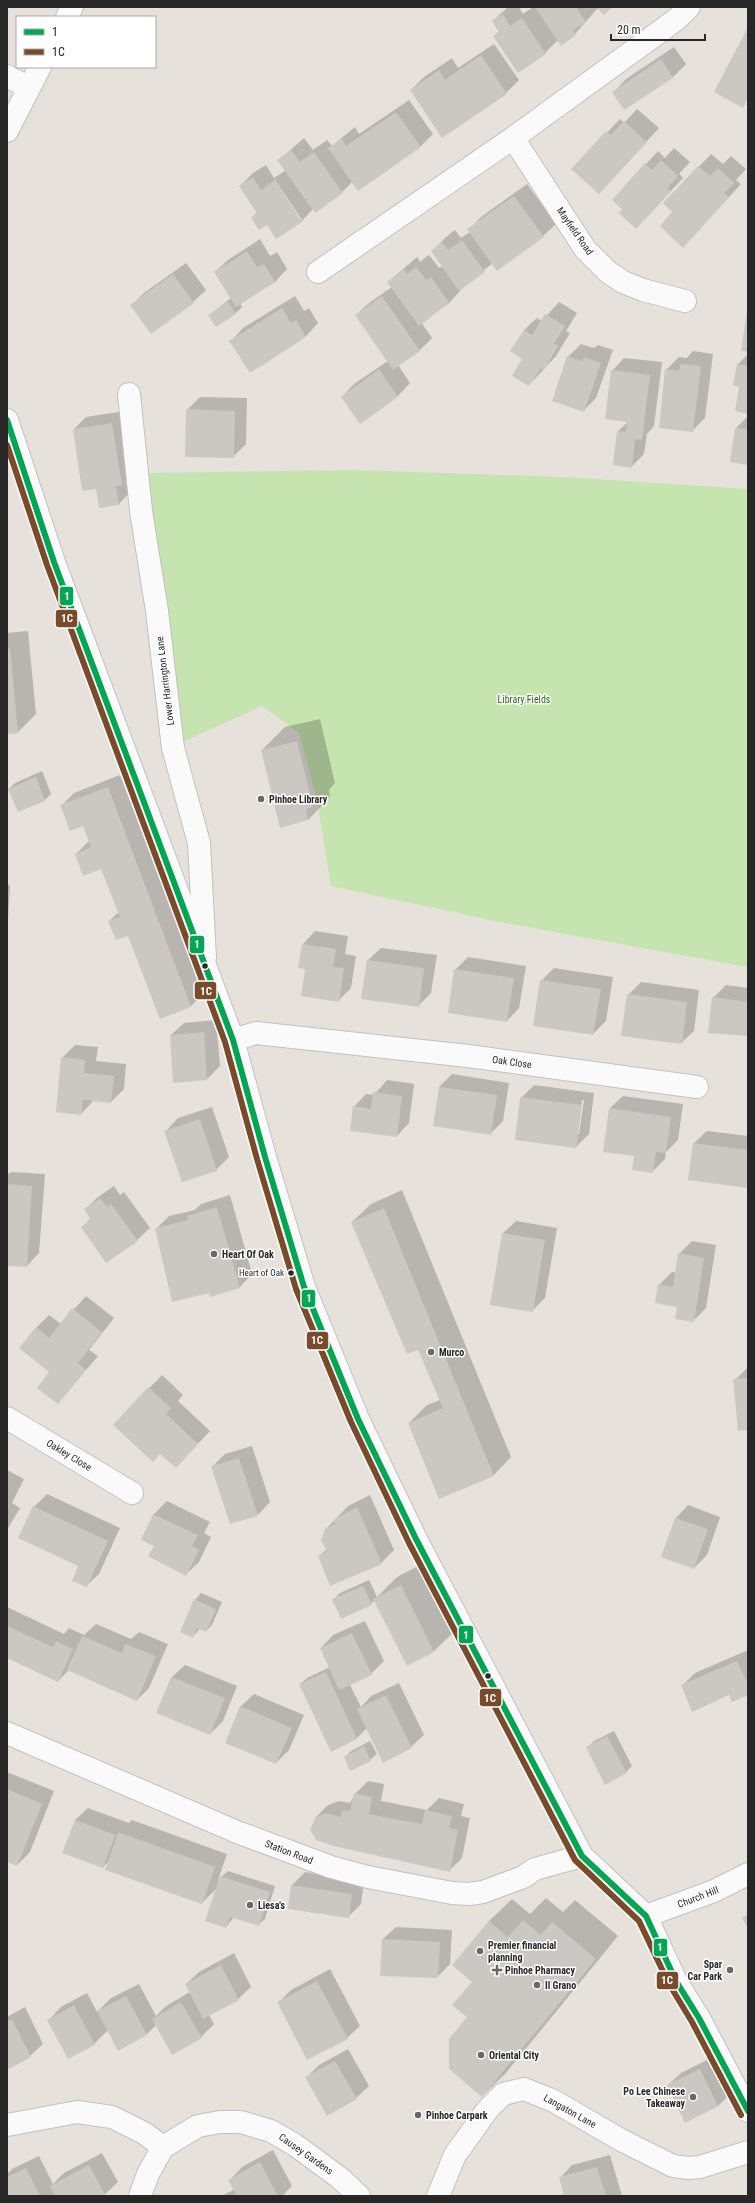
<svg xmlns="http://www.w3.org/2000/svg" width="755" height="2203" font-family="'Roboto Condensed',sans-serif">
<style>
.green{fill:#c6e4b0}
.shadow{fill:#0003;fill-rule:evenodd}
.building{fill:#cbc7c3}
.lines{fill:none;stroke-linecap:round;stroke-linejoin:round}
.minor-casing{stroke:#c2c1c2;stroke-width:24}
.tertiary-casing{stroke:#c2c1c2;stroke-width:24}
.secondary-casing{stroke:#c2c1c2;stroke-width:24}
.minor{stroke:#fbfafa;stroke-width:22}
.tertiary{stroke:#fbfafa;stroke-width:22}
.secondary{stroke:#fbfafa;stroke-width:22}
.bus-1-casing{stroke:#fff;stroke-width:9}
.bus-2-casing{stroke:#fff;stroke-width:9}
.bus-1{stroke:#00a651;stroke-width:6}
.bus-2{stroke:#7a4b2a;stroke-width:6}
.poi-dot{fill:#6a6866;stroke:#fff;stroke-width:1.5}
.bus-dot{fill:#272727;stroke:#fff;stroke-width:1.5}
.labels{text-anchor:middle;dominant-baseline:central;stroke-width:3;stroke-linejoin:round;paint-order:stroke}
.bus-label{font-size:9px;fill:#272727;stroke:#fff;text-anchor:end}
.street-label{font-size:10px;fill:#272727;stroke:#fff}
.park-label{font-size:10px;fill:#256713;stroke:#fff}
.poi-label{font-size:10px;font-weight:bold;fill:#272727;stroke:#fff;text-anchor:start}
.line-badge{stroke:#fff;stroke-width:1.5}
.badge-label{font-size:11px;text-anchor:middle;font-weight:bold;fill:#fff}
</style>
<rect width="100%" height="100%" fill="#e6e1db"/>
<!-- green -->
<path class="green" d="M355,470L564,477L748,489L747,967L500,922L331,886L317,800L299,733L262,706L178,744L142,473Z"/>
<!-- shadow -->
<path class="shadow" d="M508,7H519L523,14L533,7H611L598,8L575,34L558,40L545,53L494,36L500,30L493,21Z
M494,44L519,80L506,93L411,90L424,77L452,58L458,68Z
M674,47L686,64L673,77L625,109L614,92L626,79Z
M409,100L433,134L420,147L352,182L342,192L313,209L301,222L267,224L252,218L257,212L240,186L253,173L266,165L299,220H302L274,178L286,170L279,160L304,138L313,150L327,140L332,146L355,127L359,134Z
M637,109L659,128L611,180L572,169L620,119L624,123Z
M674,148L690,162L679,174L683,178L649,215L646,164L658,151L665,158Z
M711,154L723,164L731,156L746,169L736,180L741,184L695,234L665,203Z
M527,184L556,224L543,236L493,263L460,288L461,290L449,303L421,322L432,338L420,350L398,365L410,383L398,396L360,422L342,397L354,384L388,361L356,315L369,303L392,287L388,282L417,257L420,262L429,255L439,268L443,266L432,251L445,238L455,230L461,238L470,232L469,230L481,217Z
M260,239L270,256L277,252L287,269L275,282L240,303L242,307L236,313L217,325L210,315L231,298L215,272L228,260Z
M186,263L206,290L193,302L131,306L144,293Z
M295,296L304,311L309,308L318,323L306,336L250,372L231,341L243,328Z
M559,302L577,313L566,331L570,333L556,356L529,385L524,358V330L537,318L542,321Z
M581,344L594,348L598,345L613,350L596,398L583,411L568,357Z
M693,351L713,354L705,418L693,430L666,370L679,357L687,358Z
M748,354V412L741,386L738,364Z
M624,358L662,362L654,426L647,434L644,454L632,466L618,431L629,421L612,371Z
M200,397L247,398L246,444L233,457L187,410Z
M125,411L131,491L119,504L97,488L74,429L86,417Z
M748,416V464L736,428Z
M28,631L36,714L18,732L7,733V633Z
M320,719L335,783L329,790L330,797L308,820L262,750L285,727Z
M42,771L51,794L45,800L19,811L9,789L15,783Z
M120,775L204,993L191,1006L160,1018L128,934L109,921L119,912L102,868L76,854L89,841L84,825L61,806L74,793Z
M7,885H10L7,939Z
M315,931L348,936L345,954L356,956L351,988L338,1001L307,968L299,967L303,944Z
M381,948L437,955L431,993L418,1006L368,960Z
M468,957L526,966L519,1008L507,1021L455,970Z
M554,968L613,977L606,1021L593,1034L541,981Z
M641,982L699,990L694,1031L681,1043L628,995Z
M726,985L748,988V1035L713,998Z
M216,1020L220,1066L207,1079L171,1035L184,1023Z
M75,1045L98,1047L96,1061L126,1064L124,1089L111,1102L94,1100L81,1114L62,1058Z
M452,1074L509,1083L503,1121L490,1134L439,1087Z
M387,1080L414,1084L409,1123L397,1136L354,1107L366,1094L374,1095Z
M534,1085L594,1093L589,1134L576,1147L521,1098ZM582,1100H584L579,1134H577Z
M623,1096L683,1104L678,1140L666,1152L665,1159L652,1172L635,1155L610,1108Z
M212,1107L229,1157L216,1170L166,1131L178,1118Z
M707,1131L748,1136V1187L694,1143Z
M11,1172L45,1174L39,1253L27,1266L7,1265V1175Z
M114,1186L120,1195L124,1192L150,1228L137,1240L83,1227L91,1218L85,1209L98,1197Z
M402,1190L511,1457L493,1476L409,1423L427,1405L440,1400L419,1348L352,1222L371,1204Z
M230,1195L252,1274L240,1287L210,1292L156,1229L169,1216L195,1210L201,1204Z
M516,1221L557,1228L545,1298L532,1311L503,1233Z
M692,1241L716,1245L706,1308L693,1321L659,1285L672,1272L676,1273L679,1254Z
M86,1296L114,1318L89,1350L98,1356L58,1403L36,1328L49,1315L61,1324Z
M748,1367V1429L735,1380Z
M162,1375L183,1395L178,1401L210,1431L176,1467L160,1453L114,1425Z
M252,1446L270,1502L258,1515L212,1467L225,1454Z
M7,1470L24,1479L12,1503L20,1508L7,1530Z
M47,1494L120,1528L99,1574L86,1586L80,1566L34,1507Z
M370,1495L394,1550L381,1563L319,1556L327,1549L326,1529L348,1506Z
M167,1501L210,1522L204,1533L211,1537L199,1562L186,1574L155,1545L142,1540L154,1514Z
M688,1505L720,1517L707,1555L694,1568L662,1556L676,1518Z
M424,1563L457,1629L434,1651L407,1665L375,1600L371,1604L334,1599L340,1593L369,1580L377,1597L397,1577Z
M201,1593L222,1602L212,1625L206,1631L200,1628L193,1637L195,1600Z
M7,1607L64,1634L69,1628L84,1635L96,1624L131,1639L139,1632L168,1644L149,1688L137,1700L69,1670L58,1681L7,1657Z
M365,1621L384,1661L371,1674L350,1685L361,1707L371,1696L399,1683L424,1735L411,1747L367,1728L357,1738L331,1750L300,1684L307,1678L330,1667L321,1648L333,1635Z
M748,1650V1694H729L682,1686L695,1673Z
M185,1665L237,1686L223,1721L210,1734L158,1712L172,1677Z
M254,1694L304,1715L289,1750L276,1763L226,1742L241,1706Z
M614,1731L632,1766L626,1772L587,1748L594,1741Z
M370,1741L377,1754L370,1760L345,1757L351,1751Z
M7,1772L54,1791L30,1852L17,1865L7,1861Z
M368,1781L384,1784L381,1801L427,1810L439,1798L464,1804L461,1816L470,1818L462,1858L450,1870L315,1818L328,1805L339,1801L350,1803L355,1794Z
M88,1808L129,1823L132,1820L227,1854L218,1880L228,1871L275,1886L265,1919L258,1925L234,1917L226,1927L218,1887L202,1903L110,1860L103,1867L75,1820Z
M305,1872L364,1881L361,1904L348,1917L289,1908L292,1885Z
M546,1898L563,1912L575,1900L618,1936L505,2074L482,2096L468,2017L473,1981L453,1965L489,1921L512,1899L530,1914Z
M396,1927L452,1930L450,1964L437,1977L383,1939Z
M234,1953L251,1987L238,1999L209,2015L214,2024L201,2037L156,2025L147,2034L108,2030L94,2044L49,2020L61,2007L87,1993L97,2012L111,1998L139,1984L156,2016L166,2006L190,1992L186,1984L199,1972Z
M330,1969L360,2026L347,2038L278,2003L291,1990Z
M25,2007L43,2044L30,2056L7,2069V2017Z
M348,2049L369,2086L356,2098L306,2078L319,2065Z
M713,2057L731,2093L718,2106L685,2122L668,2085L681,2073Z
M273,2150L292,2186L282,2196H222L235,2189L230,2180L242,2167Z
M102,2153L118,2182L103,2196H7V2174L12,2169L39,2156L53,2184L64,2173Z
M610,2155L622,2196H565L560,2178L572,2165Z"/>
<!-- building -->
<path class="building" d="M535,7H576L586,22L573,30L576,35L561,46Z
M596,7H612L604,15Z
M503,14L510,26L522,18L546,54L518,73L493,36L499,32L492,21Z
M748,27V98L743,108L714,92Z
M481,55L507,94L442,138L410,90L439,70L445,80Z
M661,59L673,78L624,110L612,92Z
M396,112L421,147L358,191L328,148L342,139L346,146Z
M624,121L647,142L599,194L571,169L606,131L611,135Z
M291,150L300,162L314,152L343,193L315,213L277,160Z
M661,160L678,176L667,188L671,191L636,229L619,213L622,209L612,200L645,163L652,170Z
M698,166L710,176L718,168L734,183L724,193L729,197L683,248L660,226L672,212L663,203Z
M253,177L261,190L275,180L302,222L276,239L267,225L259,230L251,218L257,213L239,186Z
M514,196L544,237L497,271L467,229Z
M462,240L485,272L459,291L431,251L442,242L448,250Z
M247,251L257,267L264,264L275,282L236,307L214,272Z
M416,267L426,280L431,277L449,303L419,326L387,282L404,269L407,274Z
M173,274L194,303L151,334L130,305Z
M382,296L420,351L393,370L355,315Z
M228,302L236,314L216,327L208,315Z
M282,308L291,323L296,320L306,337L250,373L229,341Z
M747,311H748V352L741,351Z
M545,314L565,326L554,344L558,346L544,370L541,368L529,386L512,376L522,359L510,351L524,330L532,335Z
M567,356L582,361L584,357L601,363L584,412L552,401Z
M680,364L701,366L693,432L659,428L665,369L679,371Z
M737,364L748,366V414L735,411L739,387L733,385Z
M379,369L398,397L360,424L341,397Z
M611,370L650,375L642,440L635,439L632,468L613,465L617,431L626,432L627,422L605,419Z
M186,409L235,411L234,458L185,457Z
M112,423L122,485L116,486L119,505L99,508L96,489L82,491L73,429Z
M735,428L748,429V465L730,462Z
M10,648L18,733L7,734V649Z
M297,741L313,807L306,809L308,820L280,828L261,750Z
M36,777L45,801L18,812L8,789Z
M108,787L191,1007L160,1019L128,936L116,940L108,921L120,917L101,869L83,876L75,854L91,847L83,826L70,831L60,805Z
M302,944L336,949L333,967L344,968L339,1002L301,996L305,969L298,968Z
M367,960L424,968L419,1007L361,999Z
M454,969L514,978L507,1022L448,1013Z
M540,980L601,989L593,1035L533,1026Z
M627,994L687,1002L682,1044L621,1036Z
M712,997L748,1002V1036L708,1033Z
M204,1032L207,1080L173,1083L170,1035Z
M61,1057L85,1060L84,1073L114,1076L111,1103L83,1100L81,1115L56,1112Z
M439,1087L497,1095L491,1135L433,1126Z
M373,1092L402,1096L397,1137L350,1131L353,1106L371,1109Z
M520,1097L582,1105L576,1148L515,1140Z
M609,1108L671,1117L666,1153L656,1152L653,1173L632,1170L634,1156L603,1152Z
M200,1119L217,1171L182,1182L164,1131Z
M693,1143L748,1150V1188L688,1180Z
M7,1184L32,1186L27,1267L7,1266Z
M100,1198L107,1207L111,1204L138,1241L106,1263L81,1227L91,1220L84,1209Z
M217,1207L240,1288L210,1297L209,1293L172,1302L155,1228L188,1220L187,1216Z
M384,1208L494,1476L439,1499L408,1423L443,1408L418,1350L407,1354L351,1222Z
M502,1233L545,1240L533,1312L490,1305Z
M678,1253L704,1258L694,1322L675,1319L677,1307L655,1303L658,1284L673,1287Z
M72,1308L102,1332L78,1363L86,1370L58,1404L37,1388L49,1372L19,1348L36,1327L49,1338Z
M748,1378V1430L738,1431L733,1379Z
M148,1387L171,1408L166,1414L198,1444L176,1468L160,1454L153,1462L113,1425Z
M239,1458L258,1516L230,1524L211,1466Z
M33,1506L108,1541L87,1587L72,1581L78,1566L18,1538Z
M357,1507L382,1564L330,1586L318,1556L327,1551L321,1540L325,1529L335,1524L334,1519Z
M153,1514L198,1535L192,1546L199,1550L186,1576L148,1556L154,1546L141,1540Z
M675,1518L708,1529L694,1569L661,1557Z
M401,1585L434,1652L407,1666L373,1599Z
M363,1586L372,1605L341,1619L332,1599Z
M194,1599L216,1609L206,1632L197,1628L193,1638L180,1632Z
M7,1626L53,1647L56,1641L73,1649L58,1682L7,1658Z
M352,1633L372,1675L339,1690L320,1648Z
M82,1636L122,1653L125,1644L156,1656L137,1701L67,1670Z
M737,1661L748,1684V1695L732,1702L729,1695L692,1712L681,1685Z
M326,1672L357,1739L331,1752L299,1684Z
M171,1677L225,1698L210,1735L156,1713Z
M386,1695L412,1748L383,1763L357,1709Z
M240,1706L292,1728L276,1764L225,1743Z
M607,1736L627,1773L605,1785L586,1747Z
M364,1746L371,1761L350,1771L344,1757Z
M7,1789L42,1804L17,1866L7,1862Z
M354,1793L372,1797L369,1814L422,1824L425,1810L452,1816L449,1828L458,1830L450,1872L334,1846L316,1840L310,1830L315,1818L325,1813L340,1817L343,1810L350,1811Z
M75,1820L115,1835L103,1868L62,1853Z
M118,1832L215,1867L202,1904L105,1870Z
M220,1876L270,1892L259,1926L230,1917L226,1928L205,1921Z
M291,1885L352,1894L349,1918L288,1909Z
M748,1914V1928L742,1918Z
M523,1920L541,1935L552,1922L596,1959L482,2097L449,2069V2039L467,2017L452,2005L472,1982L452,1965L489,1921L508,1937Z
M382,1939L440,1942L438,1978L380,1976Z
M221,1965L239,2000L203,2019L185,1984Z
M317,1981L348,2039L307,2060L277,2002Z
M126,1996L147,2035L118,2051L97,2011Z
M181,2002L202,2038L172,2055L152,2019Z
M74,2005L95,2045L68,2059L47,2020Z
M12,2019L31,2057L7,2070V2022Z
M335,2061L357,2099L327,2116L305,2077Z
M700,2069L718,2106L685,2123L667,2085Z
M260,2162L278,2196H237L228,2180Z
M89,2165L106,2196H55L50,2186Z
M597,2167L606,2196H564L559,2177Z
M26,2168L40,2196H7V2177Z"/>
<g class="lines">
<!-- minor casing -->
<g class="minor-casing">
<path id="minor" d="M67,17L72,7
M7,76L29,88
M7,131L40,67
M513,138L585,249L608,272L623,282L643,290L685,301
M318,272L513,138L677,19L689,7
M129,394L141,511L157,611L173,748L199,843L205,958
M233,1040L256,1033L468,1056L697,1087
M7,1418L132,1493
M7,2125L77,2112L112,2117L144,2133L163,2147
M140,2196L148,2174L163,2147L198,2126L220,2122H241L271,2131L295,2145L340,2178L359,2196
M438,2196L455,2155L488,2109L503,2094L524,2089L554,2101L621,2140L673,2166L689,2168L700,2167L748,2152"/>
</g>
<!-- tertiary casing -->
<g class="tertiary-casing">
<path id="tertiary" d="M7,1733L237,1832L331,1867L368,1877L452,1893L469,1894L483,1892L523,1877L535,1869L582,1856
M646,1916L714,1891L748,1874"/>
</g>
<!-- secondary casing -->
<g class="secondary-casing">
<path id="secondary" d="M7,420L54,562L233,1040L265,1157L304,1287L358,1419L416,1539L582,1856L646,1916L676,1981L699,2018L748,2111"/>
</g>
<!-- minor -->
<use href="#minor" class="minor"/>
<!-- tertiary -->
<use href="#tertiary" class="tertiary"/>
<!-- secondary -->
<use href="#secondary" class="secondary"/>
<!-- bus-1 casing -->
<g class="bus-1-casing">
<path id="bus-1" d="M7,420L54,562L233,1040L265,1157L304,1287L358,1419L416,1539L582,1856L646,1916L676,1981L699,2018L748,2111"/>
</g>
<!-- bus-2 casing -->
<g class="bus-2-casing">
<path id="bus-2" d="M7,445L47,565L225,1042L257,1159L296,1289L351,1422L409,1543L575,1860L639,1921L669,1984L692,2022L741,2115"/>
</g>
<!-- bus-1 -->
<use href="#bus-1" class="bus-1"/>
<!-- bus-2 -->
<use href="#bus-2" class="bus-2"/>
</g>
<!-- markers -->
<g class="poi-dot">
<circle cx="261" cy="799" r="4"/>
<circle cx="214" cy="1254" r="4"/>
<circle cx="431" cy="1352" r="4"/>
<circle cx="250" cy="1905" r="4"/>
<circle cx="480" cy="1951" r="4"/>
<path d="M495 1964h4v4h4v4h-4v4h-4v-4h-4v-4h4z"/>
<circle cx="730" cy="1970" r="4"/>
<circle cx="537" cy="1985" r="4"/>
<circle cx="481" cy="2055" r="4"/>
<circle cx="693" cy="2097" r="4"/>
<circle cx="418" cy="2115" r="4"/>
</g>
<g class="bus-dot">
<circle cx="205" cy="966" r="3.5"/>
<circle cx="291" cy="1273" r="3.5"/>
<circle cx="488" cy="1676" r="3.5"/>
</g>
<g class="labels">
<!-- bus labels -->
<g class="bus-label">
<text x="284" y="1273">Heart of Oak</text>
</g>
<!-- street labels -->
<g class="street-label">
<text transform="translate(575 231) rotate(55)">Mayfield Road</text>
<text transform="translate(165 681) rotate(-97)">Lower Harrington Lane</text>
<text transform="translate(512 1062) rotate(8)">Oak Close</text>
<text transform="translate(69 1455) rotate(31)">Oakley Close</text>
<text transform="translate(289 1852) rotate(21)">Station Road</text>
<text transform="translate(698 1897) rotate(-21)">Church Hill</text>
<text transform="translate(570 2111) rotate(29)">Langaton Lane</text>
<text transform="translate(306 2154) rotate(35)">Causey Gardens</text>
</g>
<!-- park labels -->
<g class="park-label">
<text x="524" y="699">Library Fields</text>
</g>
<!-- poi labels -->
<g class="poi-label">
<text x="269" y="799">Pinhoe Library</text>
<text x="222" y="1254">Heart Of Oak</text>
<text x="439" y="1352">Murco</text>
<text x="258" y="1905">Liesa's</text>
<text x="488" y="1945">Premier financial<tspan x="488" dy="12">planning</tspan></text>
<text x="722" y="1964" text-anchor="end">Spar<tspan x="722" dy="12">Car Park</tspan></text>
<text x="505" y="1970">Pinhoe Pharmacy</text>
<text x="545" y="1985">Il Grano</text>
<text x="489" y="2055">Oriental City</text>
<text x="685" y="2091" text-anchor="end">Po Lee Chinese<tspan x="685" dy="12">Takeaway</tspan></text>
<text x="426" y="2115">Pinhoe Carpark</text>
</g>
</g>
<g class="line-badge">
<rect x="59" y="586" width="15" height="20" rx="4" fill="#00a651"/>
<rect x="55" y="609" width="23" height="19" rx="4" fill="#7a4b2a"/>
<rect x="189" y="935" width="16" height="19" rx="4" fill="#00a651"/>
<rect x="194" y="981" width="23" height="19" rx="4" fill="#7a4b2a"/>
<rect x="301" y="1289" width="15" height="19" rx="4" fill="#00a651"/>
<rect x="306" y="1331" width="23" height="19" rx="4" fill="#7a4b2a"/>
<rect x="458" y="1625" width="16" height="19" rx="4" fill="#00a651"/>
<rect x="479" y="1688" width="23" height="19" rx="4" fill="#7a4b2a"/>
<rect x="653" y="1938" width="15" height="19" rx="4" fill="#00a651"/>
<rect x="656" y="1971" width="23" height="19" rx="4" fill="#7a4b2a"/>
</g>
<g class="badge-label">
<text x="67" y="600">1</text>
<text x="67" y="622">1C</text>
<text x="197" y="948">1</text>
<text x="206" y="995">1C</text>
<text x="309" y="1302">1</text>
<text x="317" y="1344">1C</text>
<text x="466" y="1639">1</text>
<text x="490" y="1702">1C</text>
<text x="660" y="1951">1</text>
<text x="667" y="1984">1C</text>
</g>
<!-- border -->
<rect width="755" height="2203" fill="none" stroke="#272727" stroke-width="16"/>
<!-- legend -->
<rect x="16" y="16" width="140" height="52" fill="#ffffff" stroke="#a9a9a9"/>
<rect x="24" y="29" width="20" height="6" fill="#00a651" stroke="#a9a9a9"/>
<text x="52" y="36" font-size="12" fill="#272727">1</text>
<rect x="24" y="49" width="20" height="6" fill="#7a4b2a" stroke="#a9a9a9"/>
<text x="52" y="56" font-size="12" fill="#272727">1C</text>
<!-- scale -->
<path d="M611 34v6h94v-6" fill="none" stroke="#272727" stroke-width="2"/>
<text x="617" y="34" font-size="12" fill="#272727" stroke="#ffffff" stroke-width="3" paint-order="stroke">20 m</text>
</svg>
